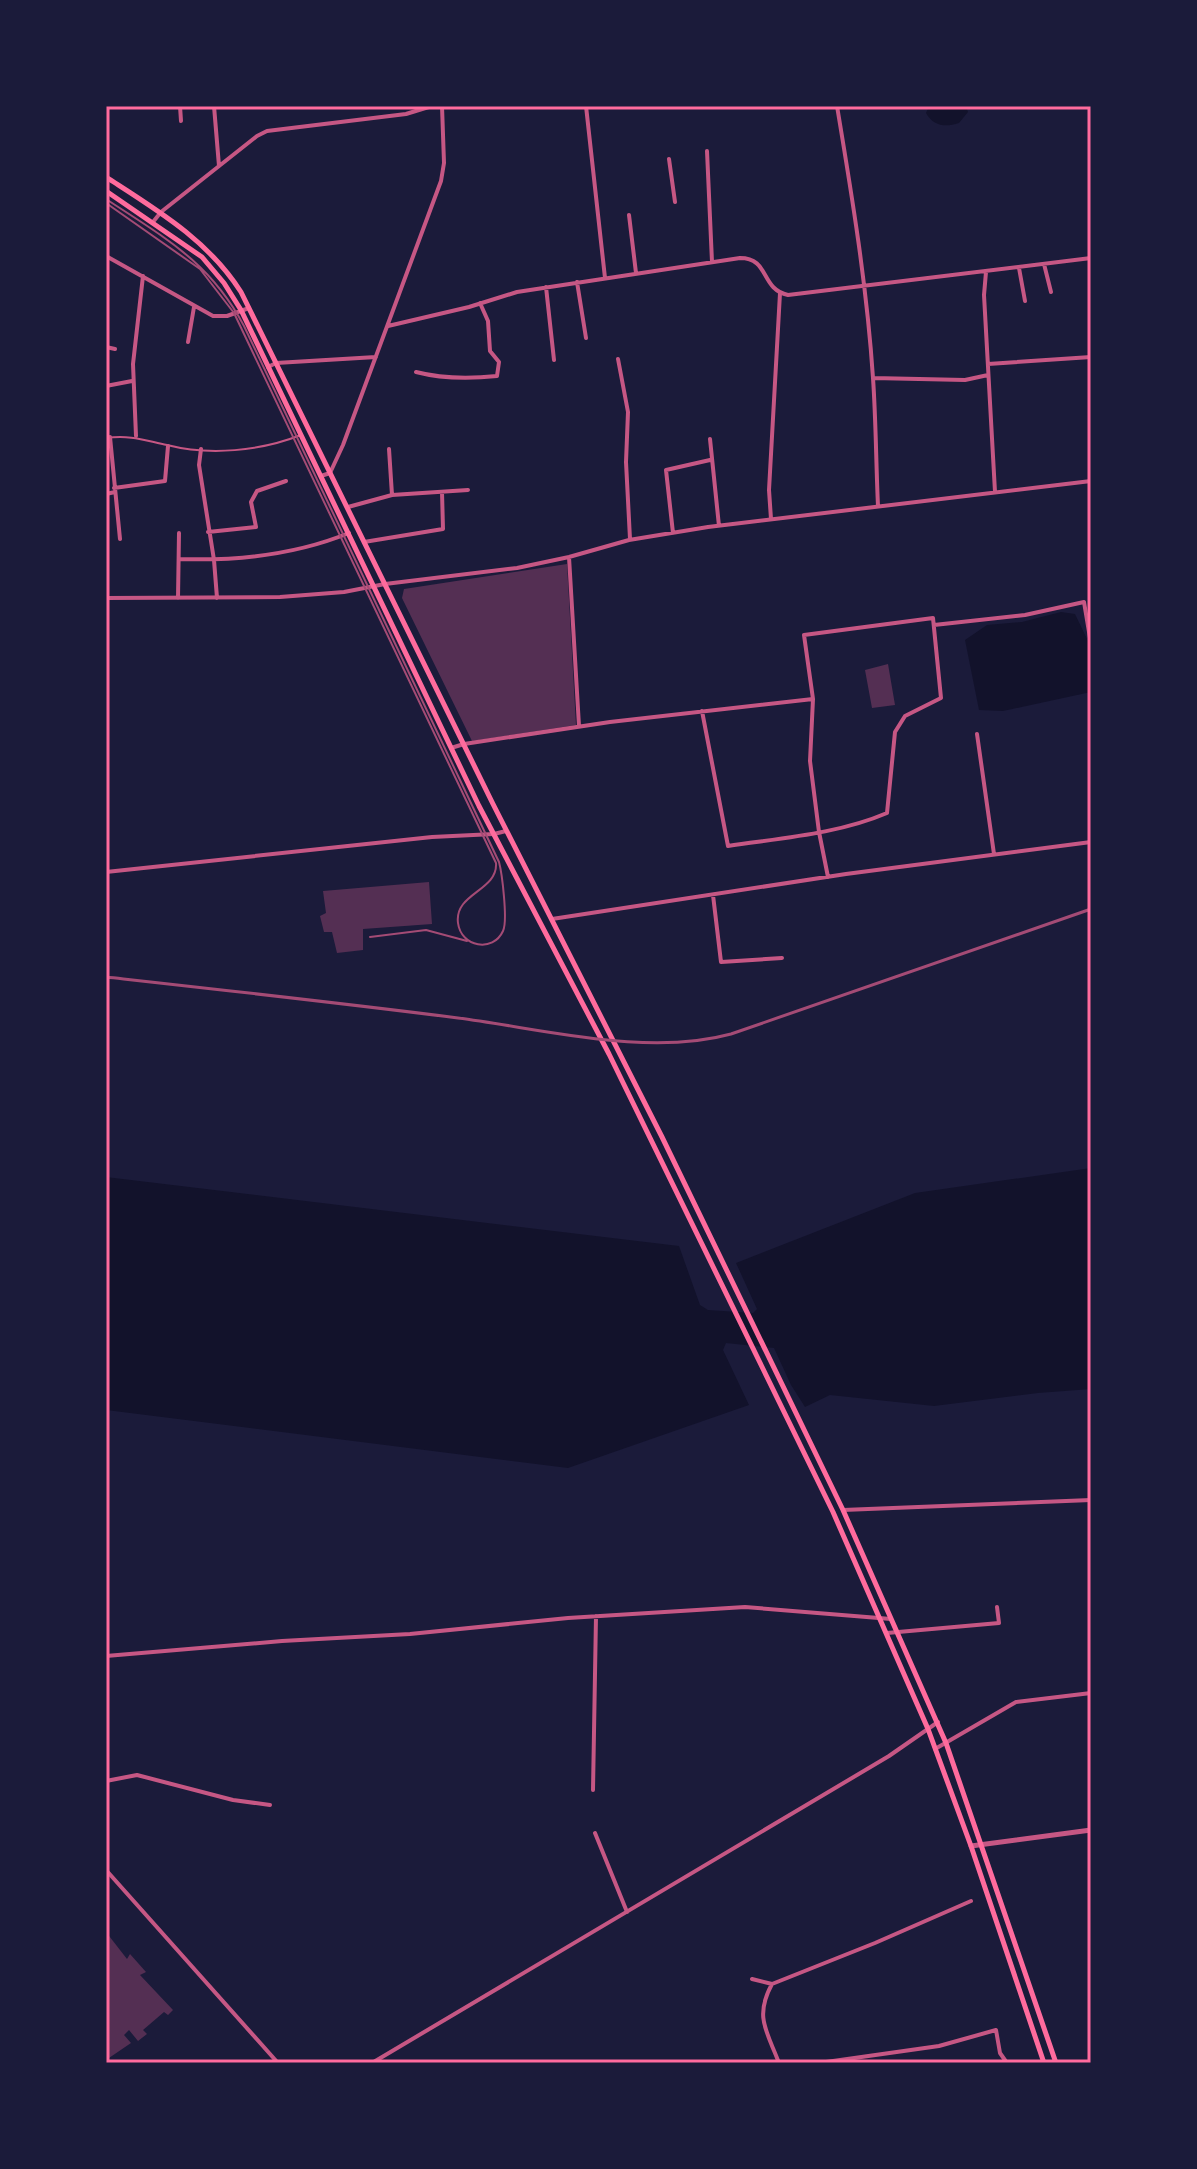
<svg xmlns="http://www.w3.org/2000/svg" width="1197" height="2169" font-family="Literata,serif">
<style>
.water{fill:#12122b}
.building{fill:#542f53}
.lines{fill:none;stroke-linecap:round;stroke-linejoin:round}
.service{stroke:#c65784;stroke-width:2}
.minor{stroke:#c65784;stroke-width:4}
.tertiary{stroke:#c65784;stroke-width:5}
.secondary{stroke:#ff6b9d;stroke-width:5}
.tram{stroke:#a44b75;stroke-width:2}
.rail{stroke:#a44b75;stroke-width:3}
.neatline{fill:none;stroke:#ff6b9d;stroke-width:3}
</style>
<rect width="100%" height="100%" fill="#1b1b3a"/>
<!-- water -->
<path class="water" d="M929,106H966L968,112L959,123C946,127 934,127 926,113Z
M1061,612L1075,614L1088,641L1091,692L1003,711L979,710L965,640L987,625L1022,622Z
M1091,1168V1389L1038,1393L934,1406L830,1395L805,1407L791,1385L774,1348L726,1343L723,1350L749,1405L568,1468L106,1410V1177L679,1246L700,1305L708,1310L753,1313L757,1309L736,1263L915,1193Z"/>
<!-- building -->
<path class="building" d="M567,564L576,725L472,741L402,598L404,589Z
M888,664L895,705L872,708L865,670Z
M429,882L432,924L363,929V950L337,953L332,932H324L320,916L326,913L323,891Z
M106,1932L127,1959L130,1954L146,1972L140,1975L173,2010L168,2015L164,2012L143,2030L147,2034L138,2041L129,2030L124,2035L131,2043L106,2060Z"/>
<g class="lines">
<!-- service -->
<path class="service" d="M106,438C131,435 143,440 167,445C210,456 260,451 301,435"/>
<!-- minor -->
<path class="minor" d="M180,106L181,121
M214,106L219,166
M586,106L605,278
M837,106C852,196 867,287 873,378C876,421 876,464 878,506
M707,151L712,262
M669,159L675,202
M629,215L636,273
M153,222L161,212L257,136L267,131L406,114L432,106
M106,256L213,316H227L249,308
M1044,264L1051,292
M1019,268L1025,301
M986,272L984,295L995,492
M577,282L586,338
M546,287L554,360
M388,326L469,307L517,292L740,258C770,258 760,289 788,295L1091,258
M188,342L194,307
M106,347L115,349
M618,359L628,412L626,462L630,539
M988,364L1091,357
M268,367L276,363L376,357
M416,372C443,379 469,379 497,376L499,362L490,351L488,321L480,303
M873,378L965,380L988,375
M106,386L132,381
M136,436L133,364L143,276
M110,437L120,539
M710,439L719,526
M201,449L199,465L214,560L217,598
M389,449L392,495
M321,476L330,473L343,445L441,181L444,163L442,106
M114,488L165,481L168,446
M106,494L115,492
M348,507L392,495L468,490
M771,519L769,490L780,293
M208,532L256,527L251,502L257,491L286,481
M673,533L666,470L710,460
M364,542L443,529L442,492
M569,557L579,726
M179,559C236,561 295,555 349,533
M106,598L280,597L344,592L385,584L517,568L569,557L629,540L708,527L1091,481
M178,598L179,533
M934,625L1025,615L1084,602L1091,644
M702,711L728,846C781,838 838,834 887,813L895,732L905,716L941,698L933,618L804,635L813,699L810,761L819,832L828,877
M977,734L994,854
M451,748L464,744L610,722L813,699
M106,872L432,837L494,834L506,831
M713,895L721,962L782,958
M552,919L846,874L1091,842
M843,1510L1091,1500
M887,1633L999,1623L997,1607
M106,1656L282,1641L410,1634L568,1618L745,1607L891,1619
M935,1749L1016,1702L1091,1693
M106,1781L137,1775L233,1800L270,1805
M593,1790L596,1616
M595,1833L627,1912
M106,1870L278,2063
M752,1979L772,1984L875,1943L971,1901
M772,1984C754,2017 767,2031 779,2063
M372,2063L889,1756L938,1722
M819,2063L939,2046L996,2030L1000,2053L1007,2063"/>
<!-- tertiary -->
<path class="tertiary" d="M971,1846L1091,1830"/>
<!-- secondary -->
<path class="secondary" d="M106,177C157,210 208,240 241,292L493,804L662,1137L843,1510L946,1743L1056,2063
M106,191L202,257L224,283L241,310L479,806L609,1054L833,1512L928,1729L971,1846L1044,2063"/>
<!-- tram -->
<path class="tram" d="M106,199C165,238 210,262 244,326L499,862C502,873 508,921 503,931C493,953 461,947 458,923C454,893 498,891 496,863L234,313L200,269L106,203
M370,937L426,930L467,941"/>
<!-- rail -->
<path class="rail" d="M106,977C223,990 341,1003 458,1018C544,1029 647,1057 731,1034L1091,909"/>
</g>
<!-- border -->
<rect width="1197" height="2169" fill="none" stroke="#1b1b3a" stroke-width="216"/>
<rect x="108" y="108" width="981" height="1953" class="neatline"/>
</svg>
